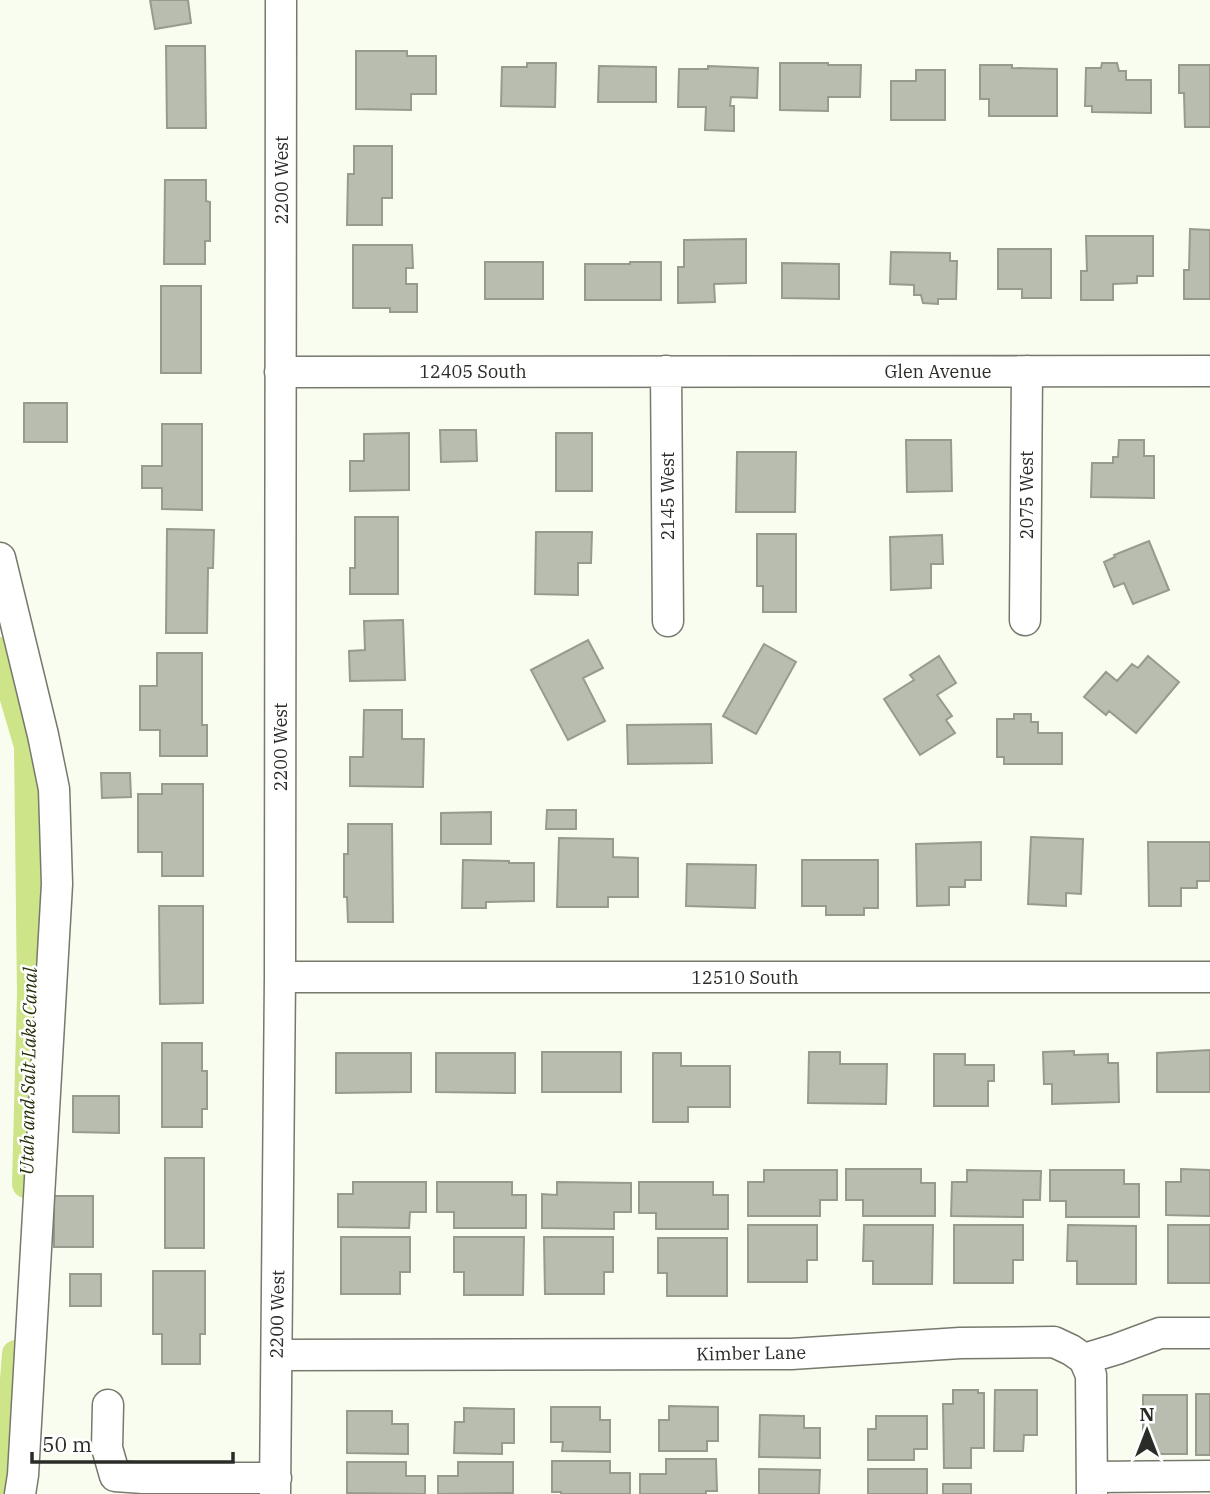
<svg xmlns="http://www.w3.org/2000/svg" width="1210" height="1494" font-family="'IBM Plex Serif',serif">
<style>
.lines{fill:none;stroke-linecap:round;stroke-linejoin:round}
.canal{stroke:#cee489;stroke-width:28}
.building{fill:#b9bdb0;stroke:#979a8e;stroke-width:2}
.minor-casing{stroke:#76796d;stroke-width:33}
.minor{stroke:#fff;stroke-width:30}
.labels{text-anchor:middle;dominant-baseline:central;stroke-width:5;stroke-linejoin:round;paint-order:stroke}
.street-label{font-size:18px;fill:#2a2c27;stroke:#fff}
.water-label{font-size:19px;font-style:italic;fill:#262e07;stroke:#fff}
</style>
<rect width="100%" height="100%" fill="#f9fdef"/>
<g class="lines">
<!-- canal -->
<path class="canal" d="M0,651L28,746L31,994L26,1184
M5,1494L16,1354"/>
</g>
<!-- building -->
<path class="building" d="M150,0H188L191,23L155,29Z
M166,46H205L206,128H167Z
M356,51H407V56H436V94H411V110L356,109Z
M527,63H556L555,107L501,106L502,67H527Z
M780,63H828V65H861L860,97H828V111L780,110Z
M1102,63H1117L1119,71H1126V80H1151V113L1092,112V106H1085L1086,68H1101Z
M980,65H1012V68L1057,69V116H989V99H980Z
M1179,65H1210V127H1185L1184,93H1179Z
M599,66L656,67V102H598Z
M708,66L758,68L757,98L731,97L730,106H734V131L705,130L706,107H678L679,69H708Z
M916,70H945V120H891V81H916Z
M354,146H392V198H382V225H347L348,174H354Z
M165,180H206V201L210,202V241H205V264H164Z
M1190,229L1210,230V299H1184V270H1189Z
M1086,236H1153V276H1137V283L1113,284V300H1081V271H1087Z
M746,239V283L714,284L715,302L678,303V267H684V240Z
M353,245H412L413,268H406V284H417V312H390V308H353Z
M998,249H1051V298H1022V289H998Z
M891,252L950,253V261H957L956,299H938V304L923,303L921,295H914V285L890,284Z
M485,262H543V299H485Z
M630,262H661V300H585V264H630Z
M782,263L839,264V299L782,298Z
M161,286H201V373H161Z
M24,403H67V442H24Z
M162,424H202V510L162,509V488H142V466H162Z
M440,430H476L477,461L441,462Z
M409,433V490L350,491V461H364V434Z
M556,433H592V491H556Z
M906,440H951L952,491L907,492Z
M1119,440H1144V456H1154V498L1091,497L1092,463H1113V457H1118Z
M737,452H796L795,512H736Z
M355,517H398V594H350V568H355Z
M167,529L214,530L213,568H208L207,633H166Z
M536,532H592L591,563H578V595L535,594Z
M757,534H796V612H763V586H757Z
M942,535L943,564H931V588L891,590L890,537Z
M1149,541L1169,590L1133,604L1124,583L1114,587L1104,562L1115,557L1114,555Z
M403,620L405,680L350,681L349,651L365,650L364,621Z
M588,640L603,668L583,678L605,721L568,740L531,670Z
M764,644L796,662L756,734L723,716Z
M157,653H202V725H207V756H160V730H140V686H157Z
M939,656L956,683L937,695L952,716L946,720L955,733L920,755L884,699L914,680L910,675Z
M1148,656L1179,682L1136,733L1109,711L1106,715L1084,697L1106,672L1117,681L1132,664L1138,668Z
M364,710H402V739H424L423,787L350,786V757H363Z
M1014,714H1031V722H1038V733H1062V764H1004V757H997V719H1014Z
M711,724L712,763L628,764L627,725Z
M101,773H130L131,797L102,798Z
M162,784H203V876H162V852H138V794H162Z
M547,810H576V829H546Z
M491,812V844H441V813Z
M348,824H392L393,922H348L347,897H344V854H348Z
M1031,837L1083,839L1081,894L1066,893V906L1028,904Z
M559,838L613,839V857L638,858V897H608V907H557Z
M981,842V880H965V887H949V905L917,906L916,844Z
M1148,842H1210V881H1197V888H1181V906H1149Z
M463,860L509,861V863H534V901L486,902V908H462Z
M802,860H878V908H864V915H826V906H802Z
M687,864L756,865L755,908L686,906Z
M159,906H203V1003L160,1004Z
M162,1043H202V1071H207V1109H202V1127H162Z
M1210,1050V1092H1157V1053Z
M1074,1051V1055L1108,1054V1063H1118L1119,1102L1052,1104V1084H1044L1043,1052Z
M542,1052H621V1092H542Z
M809,1052H840V1064H887L886,1104L808,1103Z
M336,1053H411V1092L336,1093Z
M436,1053H515V1093L436,1092Z
M653,1053H681V1066H730V1107H688V1122H653Z
M934,1054H965V1065H994V1081H988V1106H934Z
M73,1096H119V1133L73,1132Z
M165,1158H204V1248H165Z
M846,1169H921V1183H935V1216H863V1200H846Z
M1181,1169L1210,1170V1216L1166,1215V1182H1181Z
M764,1170H837V1200H820V1216H748V1182H764Z
M967,1170L1041,1171L1040,1200H1023V1217L951,1216L952,1182H967Z
M1050,1170H1124V1184H1139V1217H1066V1201H1050Z
M353,1182H426V1212H410L409,1228L338,1227V1194H353Z
M437,1182H512V1195H526V1228H454V1212H437Z
M557,1182L631,1183V1212H614V1229L542,1228V1194L557,1195Z
M639,1182H713V1195H728V1229H656V1213H639Z
M54,1196H93V1247H54Z
M748,1225H817V1260H807V1282H748Z
M864,1225H933L932,1284H873V1261H863Z
M954,1225H1023V1260H1013V1283H954Z
M1068,1225L1136,1226V1284H1077V1261H1067Z
M1168,1225H1210V1283H1168Z
M341,1237H410V1272H400V1294H341Z
M454,1237H524L523,1295H464V1272H454Z
M544,1237H613V1272H604V1294H545Z
M658,1238H727V1296H667V1273H658Z
M153,1271H205V1334H200V1364H162V1334H153Z
M70,1274H101V1306H70Z
M953,1390H978V1393H984V1448H971V1468H944L943,1404H953Z
M995,1390H1037V1435H1024L1023,1451H994Z
M1196,1394H1210V1455H1196Z
M1143,1395H1187V1454H1156V1446H1143Z
M669,1406L718,1407V1441H707V1451H659V1420H669Z
M551,1407H600V1420H610V1452L562,1451L563,1442H551Z
M464,1408L514,1409V1443H502V1454L454,1453L455,1422H464Z
M347,1411H392V1424H408V1454L347,1453Z
M760,1415L804,1416V1428H820V1458L759,1457Z
M876,1416H927V1449H914V1460H868V1429H876Z
M666,1459H716L717,1491H706V1494H640V1474H666Z
M552,1461H610V1473H630V1494H561V1492H552Z
M347,1462H406V1476H425V1494L347,1493Z
M458,1462H513V1493L438,1494V1476H458Z
M759,1469L820,1470L819,1494H759Z
M868,1469H927V1494H868Z
M943,1484H971V1494H943Z"/>
<g class="lines">
<!-- minor casing -->
<g class="minor-casing">
<path id="minor" d="M666,371L668,621
M280,372L1210,371
M0,558L43,735L54,789L57,884L23,1475L20,1494
M1025,620L1027,371
M280,977H1210
M277,1355L791,1354L960,1343L1054,1342L1071,1350L1084,1359L1091,1375L1092,1494
M1084,1359L1117,1349L1160,1333H1210
M108,1405L107,1448L115,1476L143,1478H276
M1092,1477L1210,1476
M275,1494L280,977L281,0"/>
</g>
<!-- minor -->
<use href="#minor" class="minor"/>
</g>
<g class="labels">
<!-- street labels -->
<g class="street-label">
<text transform="translate(281 180) rotate(-90)">2200 West</text>
<text x="473" y="371">12405 South</text>
<text x="938" y="371">Glen Avenue</text>
<text transform="translate(1026 495) rotate(-90)">2075 West</text>
<text transform="translate(667 496) rotate(-90)">2145 West</text>
<text transform="translate(280 747) rotate(-90)">2200 West</text>
<text x="745" y="977">12510 South</text>
<text transform="translate(277 1314) rotate(-89)">2200 West</text>
<text transform="translate(751 1353) rotate(-1)">Kimber Lane</text>
</g>
<!-- water labels -->
<g class="water-label">
<text transform="translate(28 1071) rotate(-89)">Utah and Salt Lake Canal</text>
</g>
</g>
<!-- north arrow -->
<g transform="translate(1147 1431)" stroke="#ffffff" stroke-width="5" paint-order="stroke">
<path d="M0-5L12 26L0 18L-12 26Z" fill="#2a2c27"/>
<text y="-10" font-size="19" font-weight="bold" text-anchor="middle" fill="#2a2c27">N</text>
</g>
<!-- scale -->
<path d="M32 1452v10h201v-10" fill="none" stroke="#2a2c27" stroke-width="3.5"/>
<text x="42" y="1452" font-size="21" fill="#2a2c27" stroke="#ffffff" stroke-width="5" paint-order="stroke">50 m</text>
</svg>
